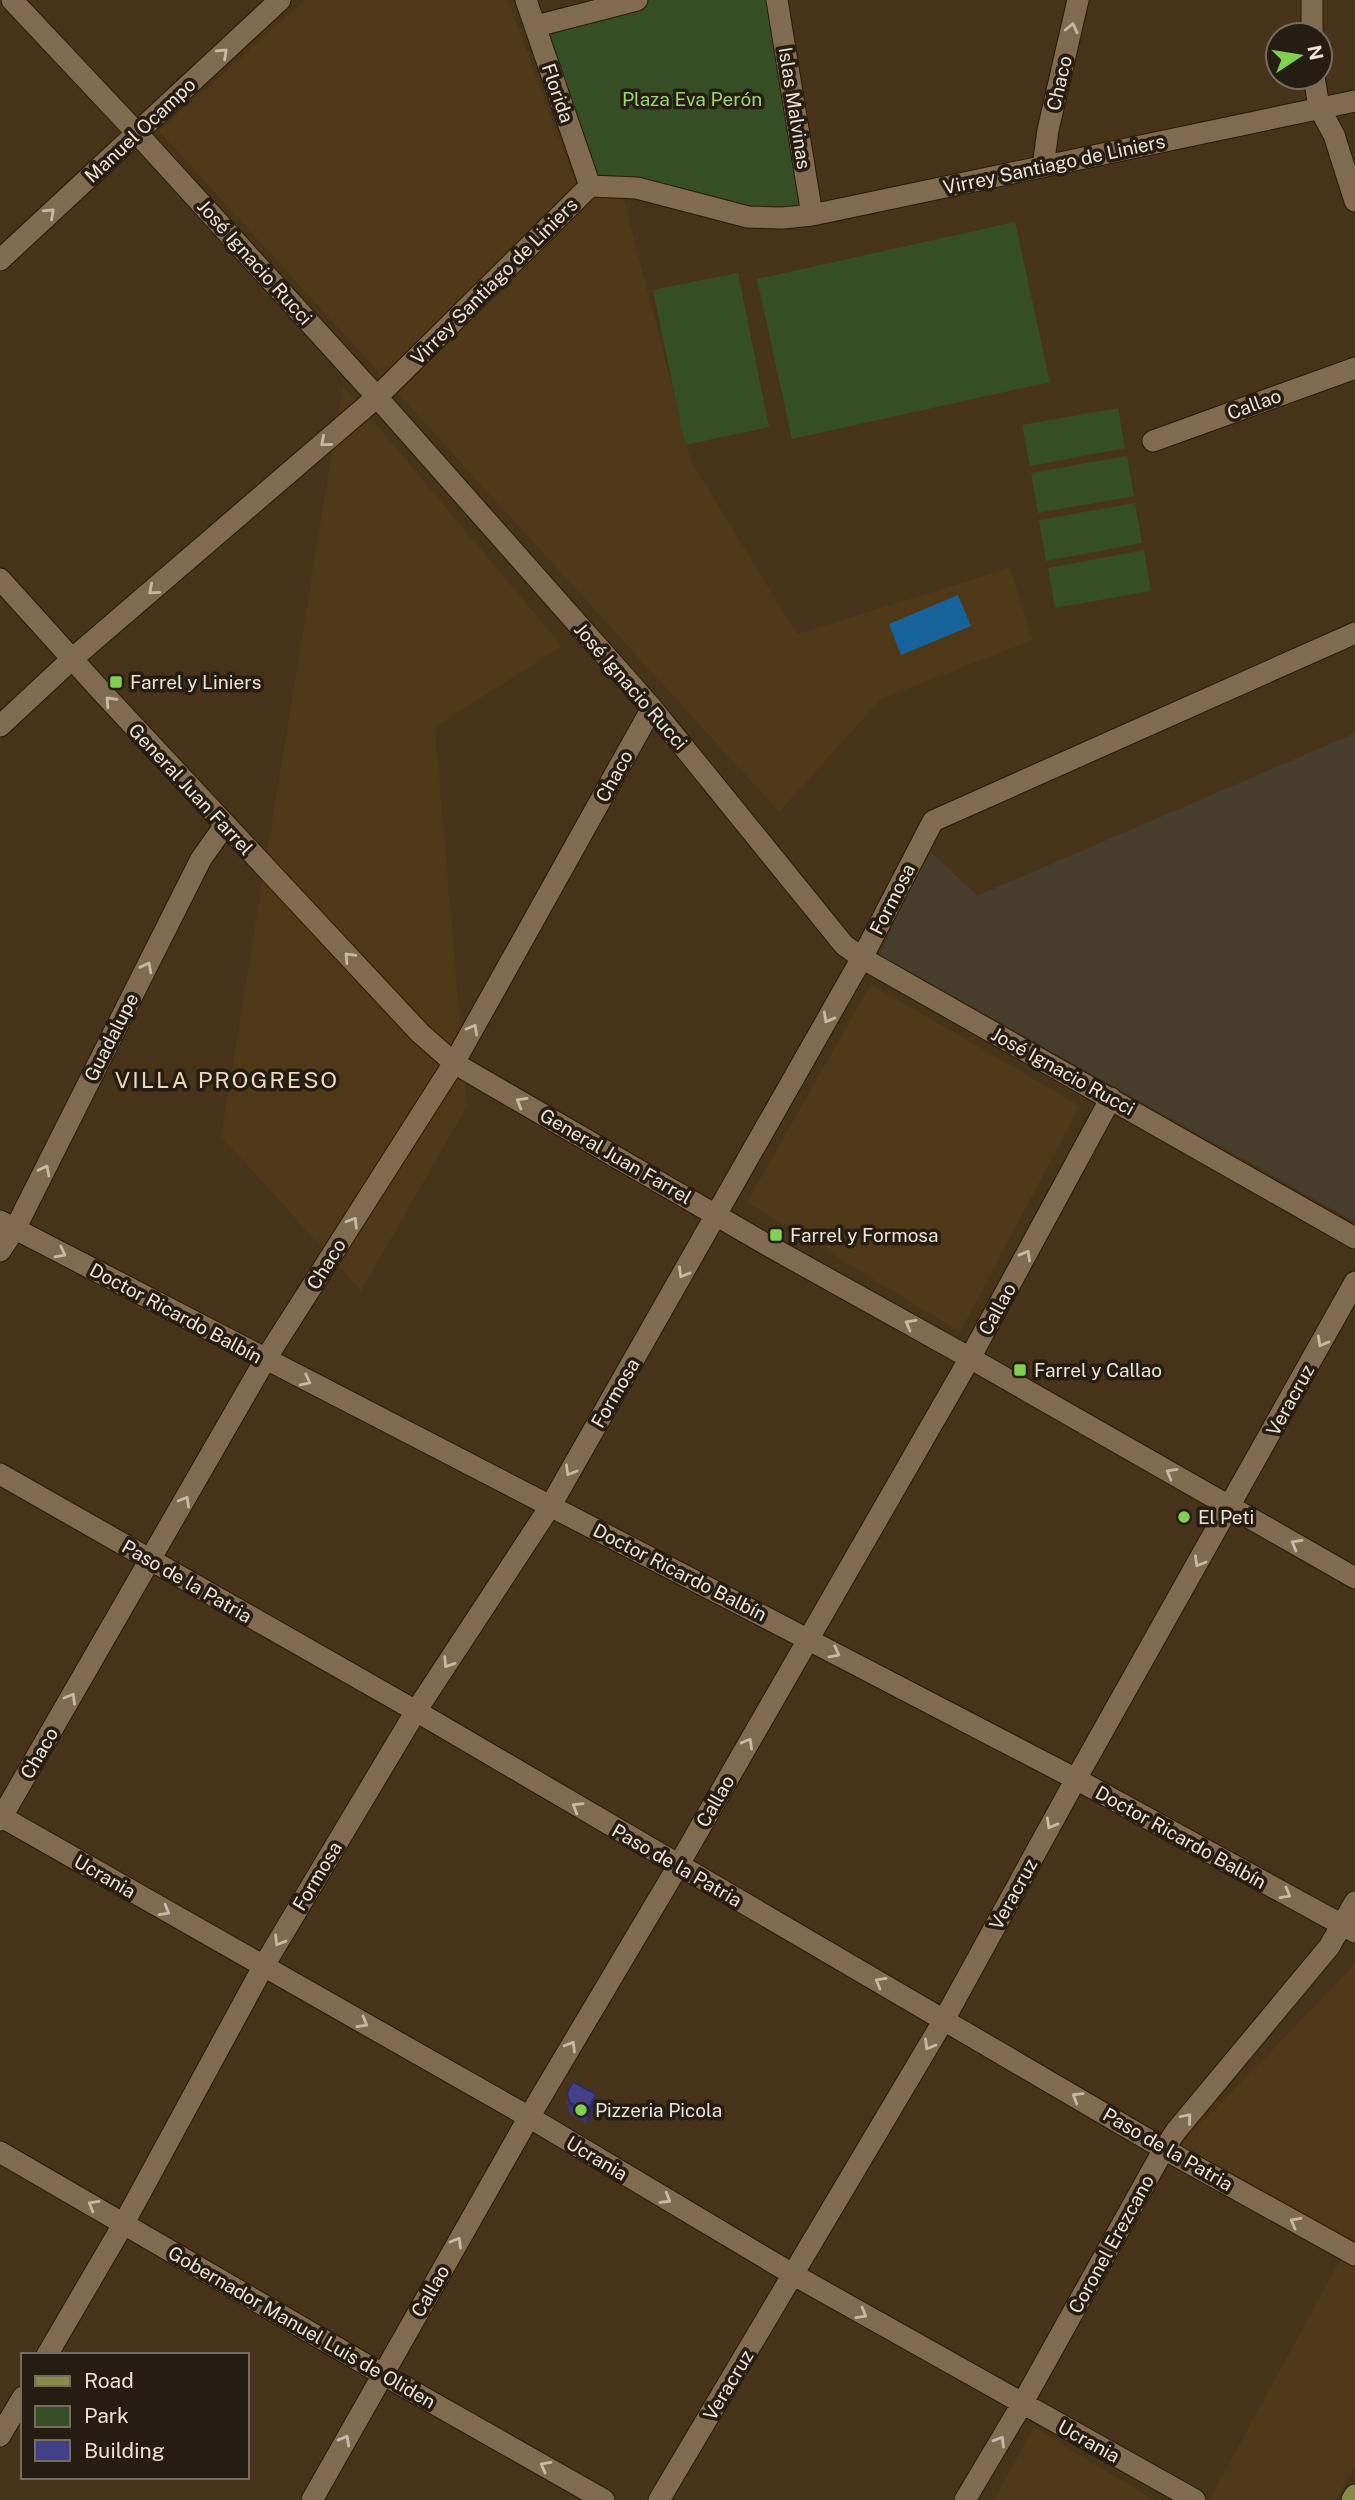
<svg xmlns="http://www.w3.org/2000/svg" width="1355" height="2500" font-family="'Public Sans',sans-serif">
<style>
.built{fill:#4f3818}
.industrial{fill:#473d2d}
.green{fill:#364e25}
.water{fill:#16639c}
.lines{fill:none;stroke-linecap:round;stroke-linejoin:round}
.minor-casing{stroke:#2c1a02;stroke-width:23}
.major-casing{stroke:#2c1a02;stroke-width:23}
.minor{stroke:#806b51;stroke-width:21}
.major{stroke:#858c48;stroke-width:21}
.wall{fill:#3a3774}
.shaded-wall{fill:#2f2d5e}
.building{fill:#434087;stroke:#2f2d5e;stroke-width:2}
.oneway{stroke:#c8b8a6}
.poi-dot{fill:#81d051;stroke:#251d12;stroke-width:2.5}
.labels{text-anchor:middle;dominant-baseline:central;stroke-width:7;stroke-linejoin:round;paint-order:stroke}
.street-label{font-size:19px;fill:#eee2d4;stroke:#251d12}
.park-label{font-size:19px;fill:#9cd671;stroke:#251d12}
.poi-label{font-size:19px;fill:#eee2d4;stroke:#251d12;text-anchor:start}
.quarter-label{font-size:23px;letter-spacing:2px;fill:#eed7b9;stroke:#251d12}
</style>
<rect width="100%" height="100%" fill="#46331a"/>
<!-- built -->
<path class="built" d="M305,0H508L577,187L624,199L691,461L797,634L1010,568L1033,640L881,699L779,812L159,131Z
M343,385L562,646L435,727L467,1106L361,1291L221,1136Z
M871,984L1080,1106L960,1332L747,1202Z
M1355,1964V2467L1335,2500H1209L1351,2240L1172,2154Z
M1034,2427L1154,2500H994Z"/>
<!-- industrial -->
<path class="industrial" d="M1355,733V1222L880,955L926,847L977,896Z"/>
<!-- green -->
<path class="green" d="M637,0H777L812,215L590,186L536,26Z
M1015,222L1050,382L792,439L757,279Z
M738,273L769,427L685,445L653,290Z
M1118,408L1125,448L1030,466L1022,425Z
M1127,456L1134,496L1038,513L1031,473Z
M1135,503L1142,543L1046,561L1039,520Z
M1144,550L1151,591L1055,608L1048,568Z"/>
<!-- water -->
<path class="water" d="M958,595L971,626L901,655L889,624Z"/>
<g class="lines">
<!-- minor casing -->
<g class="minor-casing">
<path id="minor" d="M12,0L136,132L377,397L652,708L844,945L862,958L1355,1238
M526,0L590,186
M777,0L812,215
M1312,0V35
M536,26L637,0
M1314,77L1319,107L1334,135L1355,201
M1043,167L1048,130L1078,0
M0,260L280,0
M1153,441L1355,368
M0,579L102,692L420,1033L454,1063L769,1246L970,1358L1355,1578
M0,726L72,659L377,397L590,186L637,188L748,217L783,218L812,215L1355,101
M0,1221L807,1639L1076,1779L1355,1932
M0,1251L15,1229L201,859L225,825
M0,1474L416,1711L1164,2149L1355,2255
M0,1816L529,2117L794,2275L1195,2500
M0,1820L265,1360L454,1063L652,708
M0,2152L382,2374L604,2500
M47,2355L124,2223L263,1967L416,1711L551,1505L862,958L933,821L1355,633
M0,2436L23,2397
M312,2500L529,2117L678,1866L970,1358L1111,1098
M659,2500L945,2018L1076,1779L1355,1282
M965,2500L1022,2404L1164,2149L1176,2131L1329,1947L1355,1902"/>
</g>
<!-- major casing -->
<g class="major-casing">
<path id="major" d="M1352,2500L1355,2495"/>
</g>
<!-- minor -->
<use href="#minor" class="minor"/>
<!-- major -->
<use href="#major" class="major"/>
</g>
<!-- wall -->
<path class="wall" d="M567,2093L596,2106L587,2123L570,2114L567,2104Z"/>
<!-- shaded-wall -->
<path class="shaded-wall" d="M596,2094V2106L587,2123V2112Z"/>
<!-- building -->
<path class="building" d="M573,2082L596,2094L587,2112L570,2103L567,2093Z"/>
<!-- one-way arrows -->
<defs><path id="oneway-chevron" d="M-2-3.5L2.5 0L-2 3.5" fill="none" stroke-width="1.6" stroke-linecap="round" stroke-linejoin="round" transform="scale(1.75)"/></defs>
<g class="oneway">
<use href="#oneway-chevron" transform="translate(1072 28) rotate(-77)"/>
<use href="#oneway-chevron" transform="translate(223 53) rotate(-43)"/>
<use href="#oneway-chevron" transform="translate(50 213) rotate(-43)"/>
<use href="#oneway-chevron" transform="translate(325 442) rotate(139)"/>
<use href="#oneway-chevron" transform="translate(153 590) rotate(139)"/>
<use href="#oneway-chevron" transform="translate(110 701) rotate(-133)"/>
<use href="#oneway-chevron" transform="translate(349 957) rotate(-133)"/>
<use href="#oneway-chevron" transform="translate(147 967) rotate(-63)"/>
<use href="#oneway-chevron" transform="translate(828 1018) rotate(119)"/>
<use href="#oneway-chevron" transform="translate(473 1029) rotate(-61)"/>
<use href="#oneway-chevron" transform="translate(521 1102) rotate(-150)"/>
<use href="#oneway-chevron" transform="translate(45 1170) rotate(-63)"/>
<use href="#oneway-chevron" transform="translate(353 1222) rotate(-58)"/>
<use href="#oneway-chevron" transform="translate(61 1253) rotate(28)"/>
<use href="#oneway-chevron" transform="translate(1026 1255) rotate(-61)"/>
<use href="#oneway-chevron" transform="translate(683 1273) rotate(120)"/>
<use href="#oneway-chevron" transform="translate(910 1324) rotate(-151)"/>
<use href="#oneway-chevron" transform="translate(1322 1342) rotate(119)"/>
<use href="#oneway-chevron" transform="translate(306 1381) rotate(27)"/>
<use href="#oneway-chevron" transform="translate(570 1471) rotate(120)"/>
<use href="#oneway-chevron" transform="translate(1171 1473) rotate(-150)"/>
<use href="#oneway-chevron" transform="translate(185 1501) rotate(-60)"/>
<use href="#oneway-chevron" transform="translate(1296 1544) rotate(-150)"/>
<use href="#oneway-chevron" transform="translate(1199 1562) rotate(120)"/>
<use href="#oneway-chevron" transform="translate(835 1653) rotate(28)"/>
<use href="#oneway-chevron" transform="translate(448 1663) rotate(123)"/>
<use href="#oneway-chevron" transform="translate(71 1698) rotate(-60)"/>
<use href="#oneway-chevron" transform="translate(748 1743) rotate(-60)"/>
<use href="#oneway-chevron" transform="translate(577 1807) rotate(-149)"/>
<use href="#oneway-chevron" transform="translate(1051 1824) rotate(119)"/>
<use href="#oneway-chevron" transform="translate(1286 1894) rotate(29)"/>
<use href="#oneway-chevron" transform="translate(165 1911) rotate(30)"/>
<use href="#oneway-chevron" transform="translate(279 1941) rotate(121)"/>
<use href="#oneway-chevron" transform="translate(880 1982) rotate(-150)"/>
<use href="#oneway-chevron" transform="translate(363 2023) rotate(30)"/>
<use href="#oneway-chevron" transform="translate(929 2045) rotate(120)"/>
<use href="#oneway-chevron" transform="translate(571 2046) rotate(-59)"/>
<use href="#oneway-chevron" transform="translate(1077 2097) rotate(-149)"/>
<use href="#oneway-chevron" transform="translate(1187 2118) rotate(-50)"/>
<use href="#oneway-chevron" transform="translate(666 2199) rotate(31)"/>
<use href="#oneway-chevron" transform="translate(93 2205) rotate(-150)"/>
<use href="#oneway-chevron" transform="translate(1295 2222) rotate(-151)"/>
<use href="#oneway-chevron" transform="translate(457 2242) rotate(-60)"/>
<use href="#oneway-chevron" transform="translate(862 2314) rotate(30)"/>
<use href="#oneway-chevron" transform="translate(345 2440) rotate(-61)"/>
<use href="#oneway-chevron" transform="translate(1000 2441) rotate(-59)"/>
<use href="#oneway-chevron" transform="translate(545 2466) rotate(-151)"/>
</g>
<!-- markers -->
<g class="poi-dot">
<rect x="109" y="675" width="14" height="14" rx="3.5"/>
<rect x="769" y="1228" width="14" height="14" rx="3.5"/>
<rect x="1013" y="1363" width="14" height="14" rx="3.5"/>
<circle cx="1184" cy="1517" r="7"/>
<circle cx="581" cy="2110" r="7"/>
</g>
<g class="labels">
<!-- street labels -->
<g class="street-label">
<text transform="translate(1059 83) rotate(-77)">Chaco</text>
<text transform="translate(558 93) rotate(71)">Florida</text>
<text transform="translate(795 108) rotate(81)">Islas Malvinas</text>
<text transform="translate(140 130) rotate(-43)">Manuel Ocampo</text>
<text transform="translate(1054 164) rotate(-12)">Virrey Santiago de Liniers</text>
<text transform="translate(255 262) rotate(48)">José Ignacio Rucci</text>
<text transform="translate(494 281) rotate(-45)">Virrey Santiago de Liniers</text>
<text transform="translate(1254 404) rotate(-20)">Callao</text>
<text transform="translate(631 686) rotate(49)">José Ignacio Rucci</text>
<text transform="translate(614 776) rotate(-61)">Chaco</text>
<text transform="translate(191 789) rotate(47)">General Juan Farrel</text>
<text transform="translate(892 899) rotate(-63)">Formosa</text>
<text transform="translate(111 1037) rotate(-63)">Guadalupe</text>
<text transform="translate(1063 1071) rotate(29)">José Ignacio Rucci</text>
<text transform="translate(616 1156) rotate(30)">General Juan Farrel</text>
<text transform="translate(326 1264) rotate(-58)">Chaco</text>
<text transform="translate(997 1309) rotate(-61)">Callao</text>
<text transform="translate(176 1313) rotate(28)">Doctor Ricardo Balbín</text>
<text transform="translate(615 1393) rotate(-60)">Formosa</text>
<text transform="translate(1290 1400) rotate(-61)">Veracruz</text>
<text transform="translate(680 1572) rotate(27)">Doctor Ricardo Balbín</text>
<text transform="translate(187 1581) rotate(30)">Paso de la Patria</text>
<text transform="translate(39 1753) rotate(-60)">Chaco</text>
<text transform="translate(715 1801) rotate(-60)">Callao</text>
<text transform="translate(1181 1837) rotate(29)">Doctor Ricardo Balbín</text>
<text transform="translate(677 1865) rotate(30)">Paso de la Patria</text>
<text transform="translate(105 1876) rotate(30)">Ucrania</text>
<text transform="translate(317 1876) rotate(-59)">Formosa</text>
<text transform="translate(1013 1894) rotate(-61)">Veracruz</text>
<text transform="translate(1168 2149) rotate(30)">Paso de la Patria</text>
<text transform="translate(597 2158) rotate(31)">Ucrania</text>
<text transform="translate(1111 2244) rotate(-61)">Coronel Erezcano</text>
<text transform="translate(430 2291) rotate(-60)">Callao</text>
<text transform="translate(302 2327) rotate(30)">Gobernador Manuel Luis de Oliden</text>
<text transform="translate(728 2385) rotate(-59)">Veracruz</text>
<text transform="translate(1089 2441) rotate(29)">Ucrania</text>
</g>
<!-- park labels -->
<g class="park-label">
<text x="692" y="99">Plaza Eva Perón</text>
</g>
<!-- poi labels -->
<g class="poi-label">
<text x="130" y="682">Farrel y Liniers</text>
<text x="790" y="1235">Farrel y Formosa</text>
<text x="1034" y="1370">Farrel y Callao</text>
<text x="1198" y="1517">El Peti</text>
<text x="595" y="2110">Pizzeria Picola</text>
</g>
<!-- quarter labels -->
<g class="quarter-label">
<text x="227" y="1079">VILLA PROGRESO</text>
</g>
</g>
<!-- legend -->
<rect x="21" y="2353" width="228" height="126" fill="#251d12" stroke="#756c60" stroke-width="2"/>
<rect x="35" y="2376" width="35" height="10" fill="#858c48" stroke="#756c60" stroke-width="2"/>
<text x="84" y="2388" font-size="21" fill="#eee2d4">Road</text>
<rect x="35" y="2406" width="35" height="21" fill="#364e25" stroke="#756c60" stroke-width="2"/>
<text x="84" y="2423" font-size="21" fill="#eee2d4">Park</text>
<rect x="35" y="2440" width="35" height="21" fill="#434087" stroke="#756c60" stroke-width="2"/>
<text x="84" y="2458" font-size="21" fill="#eee2d4">Building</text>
<!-- north arrow -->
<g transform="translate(1299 56) rotate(78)"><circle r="33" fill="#251d12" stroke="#756c60" stroke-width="2"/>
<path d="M0-5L12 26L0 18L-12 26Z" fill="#81d051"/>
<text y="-10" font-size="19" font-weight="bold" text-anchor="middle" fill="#eee2d4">N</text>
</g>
</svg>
